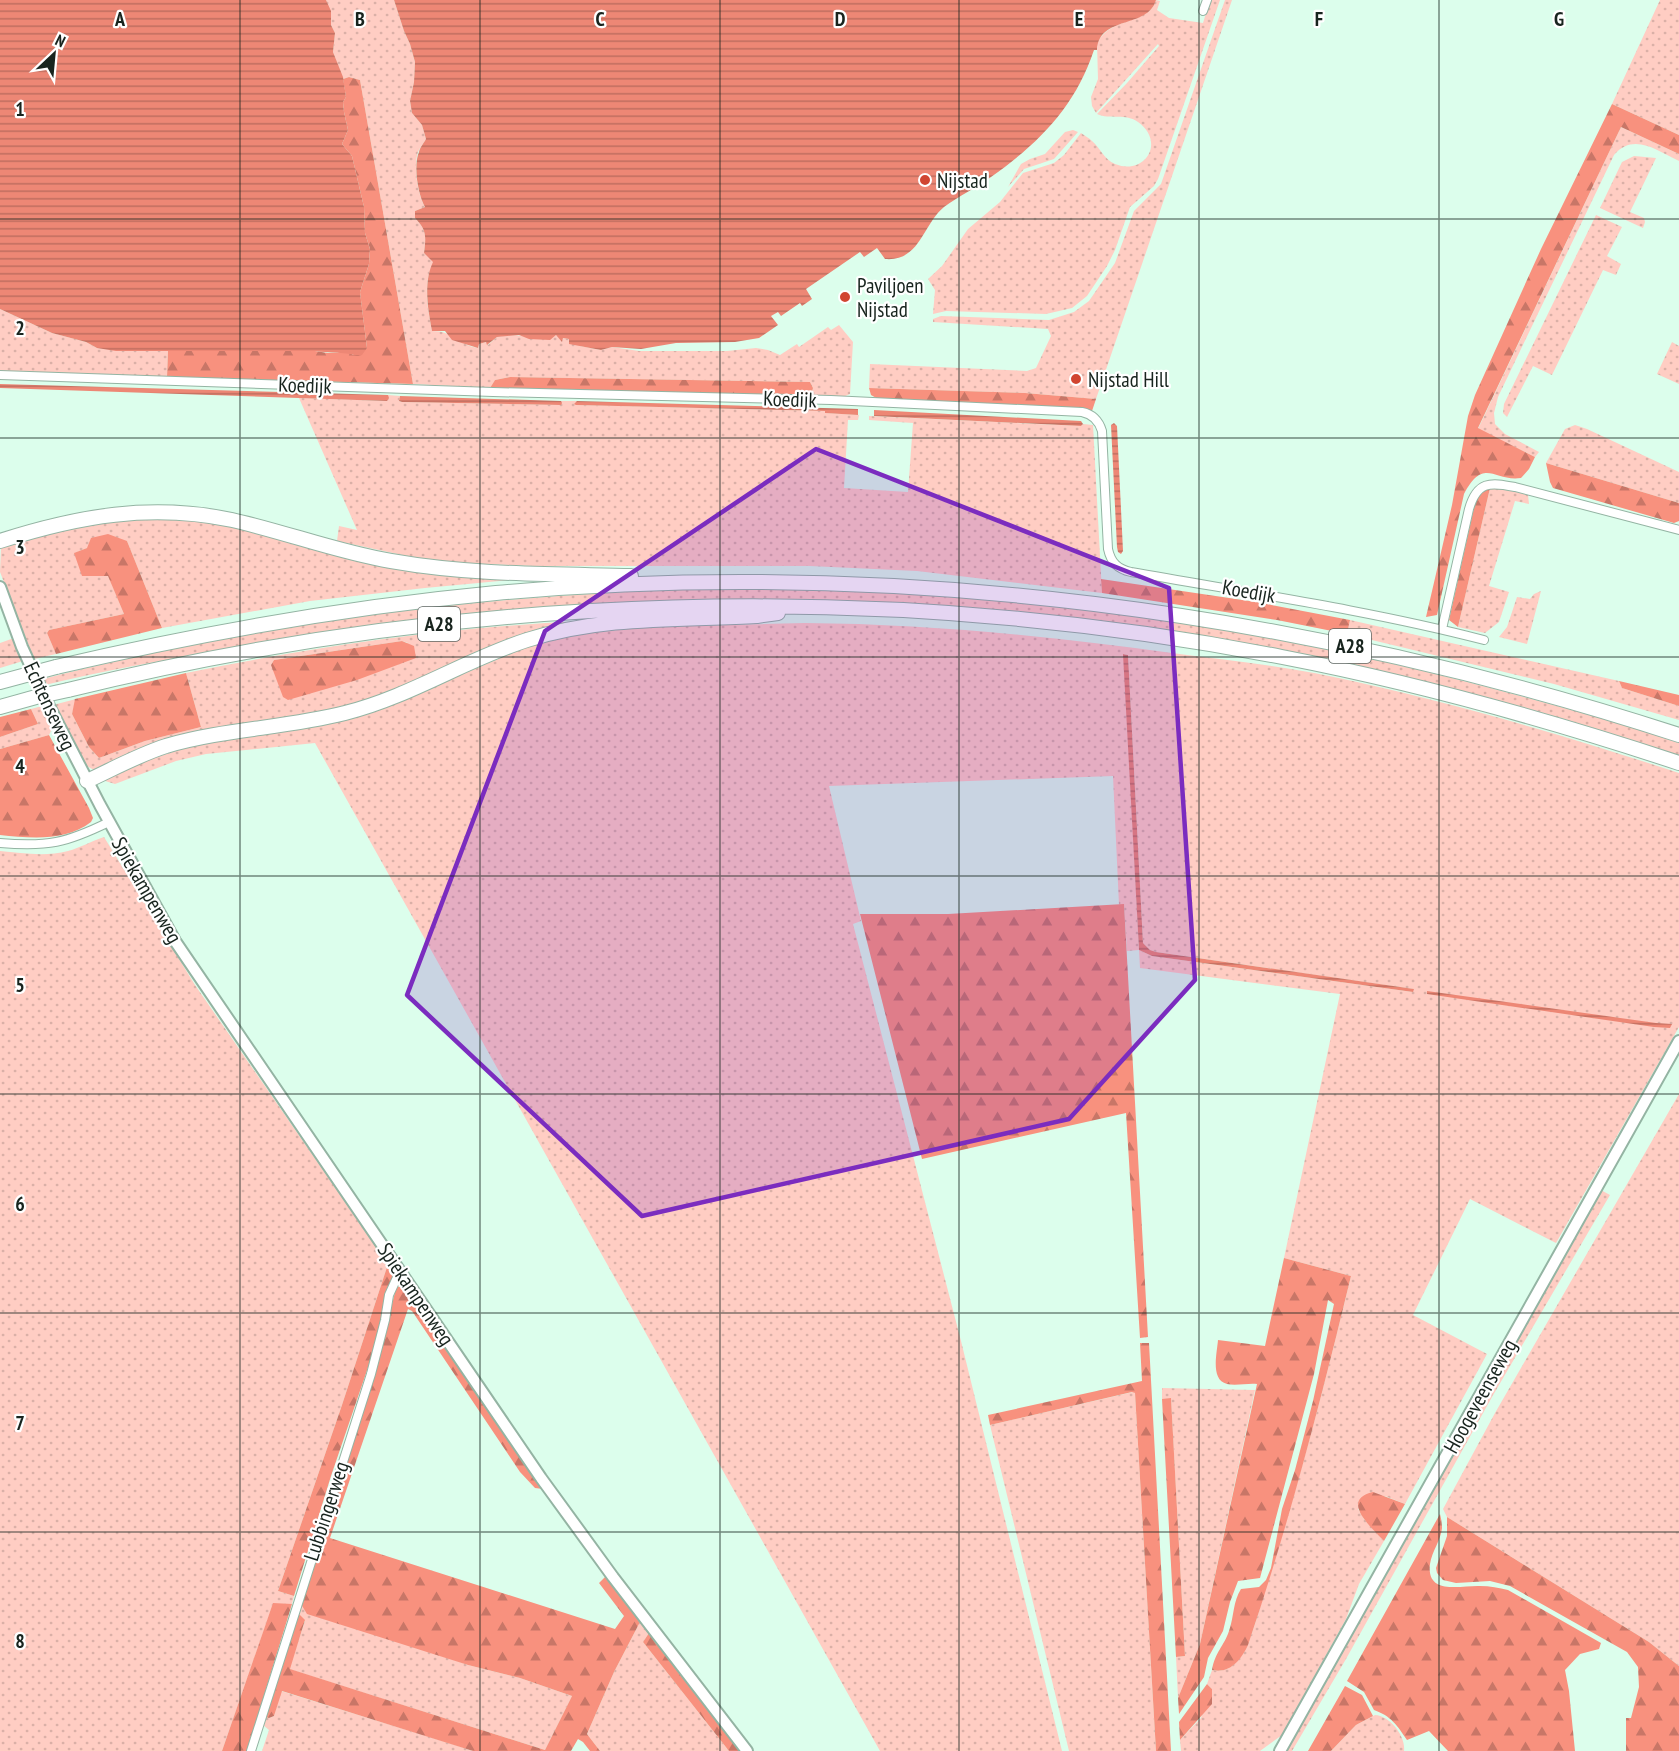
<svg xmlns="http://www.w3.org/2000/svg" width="1679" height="1751" font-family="'PT Sans Narrow',sans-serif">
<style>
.grass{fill:url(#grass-dots);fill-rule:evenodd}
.forest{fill:url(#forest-firs)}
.water{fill:url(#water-rules)}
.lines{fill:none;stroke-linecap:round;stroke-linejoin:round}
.street-casing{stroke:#94b4a3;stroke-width:10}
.secondary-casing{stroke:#94b4a3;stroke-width:14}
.highway-casing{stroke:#94b4a3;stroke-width:16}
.street{stroke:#fff;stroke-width:8}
.secondary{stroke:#fff;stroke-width:10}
.highway{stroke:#fff;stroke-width:14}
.highway-bridge-casing{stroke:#94b4a3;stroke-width:16;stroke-linecap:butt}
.highway-bridge{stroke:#fff;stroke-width:14}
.marked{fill:#7b2cbf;fill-opacity:0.2;stroke:#7b2cbf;stroke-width:4.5;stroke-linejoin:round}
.grid{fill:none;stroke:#18241e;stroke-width:1.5;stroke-opacity:0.55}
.poi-dot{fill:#d14531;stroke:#fff;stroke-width:2}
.labels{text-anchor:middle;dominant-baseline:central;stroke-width:4.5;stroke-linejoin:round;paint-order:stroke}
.shield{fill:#fff;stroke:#5d6662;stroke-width:1.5}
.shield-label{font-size:20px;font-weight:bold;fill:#18241e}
.poi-label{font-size:21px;fill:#18241e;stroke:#fff;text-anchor:start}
.street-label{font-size:21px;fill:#18241e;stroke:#fff}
.grid-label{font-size:20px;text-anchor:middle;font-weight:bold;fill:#18241e;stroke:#fff;stroke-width:4.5;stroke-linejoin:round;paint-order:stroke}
</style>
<defs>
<pattern id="grass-dots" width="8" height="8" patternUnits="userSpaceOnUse" patternTransform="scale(1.5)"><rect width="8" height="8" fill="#ffcdc3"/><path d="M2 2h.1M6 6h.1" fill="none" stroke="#dab0a7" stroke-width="1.8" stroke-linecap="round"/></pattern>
<pattern id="forest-firs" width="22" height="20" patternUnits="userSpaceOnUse" patternTransform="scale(1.5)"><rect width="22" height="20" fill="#f8917e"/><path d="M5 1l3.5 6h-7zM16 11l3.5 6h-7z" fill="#c87667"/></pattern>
<pattern id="water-rules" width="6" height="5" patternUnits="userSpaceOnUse" patternTransform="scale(1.5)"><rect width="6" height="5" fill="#ed8775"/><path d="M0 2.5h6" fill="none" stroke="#bf6e5f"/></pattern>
</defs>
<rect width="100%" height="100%" fill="#dcfeec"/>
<!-- grass -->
<path class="grass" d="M326,0H394L404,31L410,44L415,62L414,82L410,101L412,113L422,125L426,139C424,143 420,147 418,152C413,167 418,195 425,207L415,211V218C427,230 426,237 424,253L434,262C422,283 428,309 432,331C454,331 458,345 478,348L479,344L486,342L488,345L497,337C504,336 515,334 522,336C536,339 542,340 556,335L562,341L563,338L569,339L580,346L601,350L612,347L639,351H727L756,348L768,350L780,355L797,344L799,347L828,327L831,330L839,325L853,342L850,394L843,397L811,396L813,388L810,382L510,377L495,380L490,388L413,384L360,80L349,77L343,79L333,52L335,33L331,25L330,11Z
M1156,0L1160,1L1157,10L1169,18L1203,23L1210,0H1220L1158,179L1154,186L1130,207L1115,250L1107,266L1087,296L1072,308L1046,314L946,311L933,314L935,290L928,279L942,266L968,229L1000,202L1023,173L1054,163L1064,155L1081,133C1084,135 1089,138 1092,141C1101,149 1104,159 1115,164C1145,176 1166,142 1138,122C1126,113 1110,120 1097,114L1127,83L1159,46L1158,44L1096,113L1092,106L1091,97L1098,79L1097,43C1112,15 1148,26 1156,0Z
M1225,0H1232L1096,399L1025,393L869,388L870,364L1027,371L1036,368L1051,336L1048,329L933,322V319L941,316L1049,320L1074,312L1089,301L1115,263L1134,211L1161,184Z
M1660,0H1679V135L1612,104Z
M1621,127L1679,154V161C1657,151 1634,132 1614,155L1498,397L1494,413L1495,424L1505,434L1539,452L1535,457L1478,429Z
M1073,130L1078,132L1054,159L1024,169L1008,187L1021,164L1030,159L1045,154L1065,132Z
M1634,156L1656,158L1630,212L1644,218L1645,222L1643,228L1600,208L1622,162Z
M1596,215L1622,227L1607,256L1621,264L1616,275L1603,270L1552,375L1533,366L1507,417L1503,413L1504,404Z
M0,309L52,333L86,342L97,348L168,351L167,377L0,371Z
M1672,342L1679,346V384L1657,374Z
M388,395L400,396L399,401L402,402L561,405V401H577L576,405L825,411L826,413L859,415L858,420H848L844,488L908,492L913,423L869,420V416L1081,426L1083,424L1093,425L1102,593L917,571L810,566H534L461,563L416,558L337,541L339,526L357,530L299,398L387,401Z
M1575,425L1587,429L1679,472V503L1546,463L1565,429Z
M1490,488L1504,489L1528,495L1529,504L1515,501L1489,586L1509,592L1499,622L1485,633L1458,627Z
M193,517L521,579L425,588L310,601L162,628L127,541L87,548L75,553L108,575L124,614L49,630L47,633L56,654L34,659L0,572L1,547L95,519Z
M710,589C849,589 987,596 1125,614C1256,631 1385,660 1513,694C1568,709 1624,724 1679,743V756C1204,593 710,560 217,651C160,661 101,671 45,685L43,679C261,623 484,594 710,589Z
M1541,591L1527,644L1499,637L1507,627L1517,597L1530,599L1534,594Z
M1350,620L1619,681L1622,688L1679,706V720L1554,684L1347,634Z
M583,621L358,706L241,727L101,769L94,770L85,765L53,705L76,699L72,714L89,747L99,758L145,741L201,727L186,673C317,646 449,627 583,621ZM402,641L408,643L271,665L274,660Z
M805,623C928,624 1050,636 1172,653C1224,660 1277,665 1329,676C1448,701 1564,735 1679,773V1027L1556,1243L1470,1199L1413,1315L1487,1354L1405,1504L1385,1496L1358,1509L1364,1519L1384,1541L1359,1584L1346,1619L1282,1735L1260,1751H1181L1180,1740L1201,1718L1212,1689L1207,1684L1212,1670C1218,1672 1228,1670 1233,1665C1250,1653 1261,1602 1268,1581C1300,1480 1326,1380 1351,1276L1284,1258L1340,994L1140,968L1139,950L1127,951L1124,905H1119L1113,776L829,786L861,921L853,924L961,1341L1062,1751H880L315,743L206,754L176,761L115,784L102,780L131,766L178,750L219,741L303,729L368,714L524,648L571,635L646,627ZM1124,654L1128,655L1143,943L1150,950L1156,952L1413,989V992L1152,956L1139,950Z
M14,638L23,661L0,668V643Z
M42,706L52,729L49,735L0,749V737L38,724L31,709Z
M104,837L195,985L388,1264L342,1405L278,1591L294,1596L292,1604H273L222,1751H0V851C22,853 45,857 68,851C80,848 91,841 104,837Z
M1679,1094V1666L1649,1642L1447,1517L1443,1509L1495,1413Z
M1599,1189L1610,1195L1492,1397L1346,1659L1292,1751H1283Z
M1162,1388L1255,1390L1200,1644L1178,1698L1176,1657L1185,1656L1171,1399H1162Z
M1133,1392L1135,1393L1156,1751H1069L990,1425Z
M301,1604L468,1665L520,1678L572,1696L545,1750L289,1669L305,1621L297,1612Z
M640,1622L649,1633L643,1642L729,1751H600L587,1734L614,1672Z
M281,1691L452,1744L473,1751H262L269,1730L263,1725L265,1717L269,1718L274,1716Z
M1375,1715C1390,1716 1406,1736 1404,1751H1331L1356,1725Z"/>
<!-- forest -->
<path class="forest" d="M349,77L360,80L413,384L167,377L168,351H315L328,353H351L353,355L367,348L360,292L369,264L370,249L365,233L364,207L352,156L342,144L348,130L344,112L343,102L346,97L343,79Z
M1612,104L1679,135V154L1621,127L1478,428L1535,457L1529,469L1521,478C1494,482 1484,456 1464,494L1437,615L1426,617L1452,505L1468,416L1475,395L1541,249Z
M510,377L810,382L813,388L811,396L490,388L495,380Z
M869,388L1025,393L1096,399L1092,411L878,399L871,395Z
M1546,463L1679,503V521L1674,523L1553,488L1550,482Z
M1490,488L1458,627L1449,620L1475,503L1480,493Z
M108,534L127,541L162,628L56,654L47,633L49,630L124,614L108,576H82L74,553L87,548L91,538Z
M1101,579L1256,602L1350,620L1347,634L1277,620L1102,593Z
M402,641L414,646L416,658L357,680L288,700L283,697L271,665L274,660Z
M186,673L201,727L145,741L99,758L89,747L72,714L75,699Z
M1619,681L1679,695V706L1622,688Z
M31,709L38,724L0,737V717Z
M49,735L89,808L93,818L91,822C65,842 30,838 0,835V749Z
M1124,904L1148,1337L1140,1338L1126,1113L922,1159L860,914H948Z
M1284,1258L1351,1276C1321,1400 1289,1524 1248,1645C1241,1660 1230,1674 1212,1670C1215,1652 1224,1646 1229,1631C1234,1617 1233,1601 1241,1589L1259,1587L1266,1580L1271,1568L1282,1509L1295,1470L1313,1401L1334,1304L1328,1300L1314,1374L1260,1578L1238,1581L1230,1602L1223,1631L1208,1658L1204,1677L1179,1714L1178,1698L1200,1644L1257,1384C1248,1383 1236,1386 1227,1384C1210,1380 1217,1353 1218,1340L1265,1346Z
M388,1264L393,1271V1277L387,1289L376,1344L331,1476L294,1596L278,1591L342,1405Z
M404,1284L543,1489L535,1488L520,1472L412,1311L408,1309L330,1538L615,1629L624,1616L599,1583L606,1576L640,1622L614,1672L587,1734L600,1751H590L583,1742L578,1739L571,1751H473L282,1691L274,1716L269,1718L265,1717L297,1612L305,1620L290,1669L545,1750L572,1696L520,1678L468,1665L307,1614L301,1604L375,1373L396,1288Z
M1140,1343H1149L1171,1751H1156L1135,1393L1132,1392L990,1425L988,1415L1142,1381Z
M1171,1398L1185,1656L1176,1657L1162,1399Z
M1373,1492L1405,1504L1384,1541C1372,1528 1339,1500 1373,1492Z
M1440,1514C1441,1518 1442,1523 1442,1528C1441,1540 1432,1551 1430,1564C1426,1596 1462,1585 1480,1586C1490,1586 1499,1588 1508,1590L1601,1643L1599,1649L1580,1654L1565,1670L1569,1691L1575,1751H1448L1429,1731L1407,1740C1397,1725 1391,1716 1374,1710L1364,1692L1347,1681Z
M1447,1517L1649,1642L1679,1666V1751H1626V1718H1631L1639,1687L1638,1667L1627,1652L1510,1586L1490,1581L1456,1583L1443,1580L1437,1573L1436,1568L1447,1536Z
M273,1603L292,1604L247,1751H222Z
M649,1633L741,1751H729L643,1642Z
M1207,1684L1212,1689V1704L1180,1740L1179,1722Z
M1345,1686L1362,1695L1373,1716L1356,1725L1331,1751H1308Z"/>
<!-- water -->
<path class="water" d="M0,0H326L331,11V25L335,33L333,52L343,77L346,97L343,102L344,112L348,130L342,144L352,156L364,207L365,233L370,249L369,264L360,292L367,348L362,355L357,356C348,352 327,353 315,351H116L97,348L86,342L52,333L0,309Z
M394,0H1156C1148,29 1099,15 1097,50H1094C1075,107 1039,143 991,177C976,188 959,196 944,207C923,224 920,262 885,259L877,248L864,257L860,252L806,289L812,299L802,306L800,303L781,316L778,312L771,316L778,325L759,338L735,342L676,343L641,349L612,347L601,350L569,344V339L563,338L562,342L556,335L550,340L529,339L519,335L497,337L487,345L486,342L479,344L478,348L452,340L445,331H432C428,309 423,283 433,262L424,253C426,237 427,230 415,218V211L425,207C418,195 413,166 419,152C420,147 424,143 426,139L422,125L412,113L410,101L414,82L415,62L410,44L404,31Z
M0,384L388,395L389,398L387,401L0,388Z
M400,396L561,401L562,403L561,405L402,402L399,401Z
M577,401L858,409V415L825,413V411L576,405L574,404Z
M874,410L1081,421L1083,424L1081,426L874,416Z
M1114,423L1117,426L1123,551L1121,554L1118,552L1117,547L1111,425Z
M1123,654L1128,655L1143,943L1150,950L1156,952L1414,989L1413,992L1152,956L1139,950Z
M1427,991L1656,1023L1672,1024L1670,1028L1654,1027L1427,994Z"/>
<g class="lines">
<!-- street casing -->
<g class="street-casing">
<path id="street" d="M1203,11L1207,0
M0,375L493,392L831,400L1082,412C1092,414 1099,421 1102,431L1108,549C1111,563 1118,569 1131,572C1249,593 1368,610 1484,640
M1442,629L1469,509C1477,481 1490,482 1515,487L1679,530
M0,843C48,847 66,843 109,822
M251,1751L371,1374L385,1320L389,1295L400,1271"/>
</g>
<!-- secondary casing -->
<g class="secondary-casing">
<path id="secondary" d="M0,587L22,647L49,706L100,805L175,941L541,1478L613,1577L747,1751
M1280,1751L1679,1041"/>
</g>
<!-- highway casing -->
<g class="highway-casing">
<path id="highway" d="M0,541C78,516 151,503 232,520C286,532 337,552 391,561C470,575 551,574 631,576
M56,667C201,633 347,607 496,593C895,557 1299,611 1679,735
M0,682L26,675
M68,690C463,592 882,579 1282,657C1417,683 1549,720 1679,763
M0,707L36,697
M87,781C113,769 138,755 166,746C224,729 286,728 345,713C409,697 465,660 527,640C601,616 680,620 757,616L778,613"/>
</g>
<!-- street -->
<use href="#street" class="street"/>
<!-- secondary -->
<use href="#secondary" class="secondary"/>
<!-- highway -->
<use href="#highway" class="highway"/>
<!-- highway-bridge casing -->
<g class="highway-bridge-casing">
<path id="highway-bridge" d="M26,675L56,667
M36,697L68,690"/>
</g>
<!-- highway-bridge -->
<use href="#highway-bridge" class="highway-bridge"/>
</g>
<!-- marked area -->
<path class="marked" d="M816,449L1169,588L1195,980L1069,1119L642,1216L407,995L545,631Z"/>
<!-- grid -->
<path class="grid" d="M240,0V1751M480,0V1751M720,0V1751M959,0V1751M1199,0V1751M1439,0V1751M0,219H1679M0,438H1679M0,657H1679M0,876H1679M0,1094H1679M0,1313H1679M0,1532H1679"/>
<!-- markers -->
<g class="poi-dot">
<circle cx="925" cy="180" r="6"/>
<circle cx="845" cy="297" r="6"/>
<circle cx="1076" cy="379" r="6"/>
</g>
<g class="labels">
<!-- shield labels -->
<g class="shield">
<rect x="418" y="607" width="42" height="34" rx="4.5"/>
<rect x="1329" y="629" width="42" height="34" rx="4.5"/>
</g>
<g class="shield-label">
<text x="439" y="624">A28</text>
<text x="1350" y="646">A28</text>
</g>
<!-- poi labels -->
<g class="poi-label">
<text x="937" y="180">Nijstad</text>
<text x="857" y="285">Paviljoen<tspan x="857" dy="24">Nijstad</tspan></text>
<text x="1088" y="379">Nijstad Hill</text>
</g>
<!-- street labels -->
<g class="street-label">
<text transform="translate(305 385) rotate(2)">Koedijk</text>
<text transform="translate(790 399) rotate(2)">Koedijk</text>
<text transform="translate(1249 591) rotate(10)">Koedijk</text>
<text transform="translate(50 706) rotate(65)">Echtenseweg</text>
<text transform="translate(147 890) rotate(60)">Spiekampenweg</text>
<text transform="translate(416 1294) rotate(56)">Spiekampenweg</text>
<text transform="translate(1480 1396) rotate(-61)">Hoogeveenseweg</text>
<text transform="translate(326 1511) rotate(-72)">Lubbingerweg</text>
</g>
</g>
<g class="grid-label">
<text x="120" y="26">A</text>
<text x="360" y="26">B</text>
<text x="600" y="26">C</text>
<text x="840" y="26">D</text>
<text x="1079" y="26">E</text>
<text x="1319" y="26">F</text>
<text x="1559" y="26">G</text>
<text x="20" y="116">1</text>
<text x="20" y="335">2</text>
<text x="20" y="554">3</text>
<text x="20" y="773">4</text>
<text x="20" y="992">5</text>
<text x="20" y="1211">6</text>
<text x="20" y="1430">7</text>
<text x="20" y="1648">8</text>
</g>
<!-- north arrow -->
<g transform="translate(54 54) rotate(26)" stroke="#ffffff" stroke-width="4.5" paint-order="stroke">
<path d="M0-4.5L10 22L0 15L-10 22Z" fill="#18241e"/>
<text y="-9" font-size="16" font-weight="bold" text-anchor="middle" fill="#18241e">N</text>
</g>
</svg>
